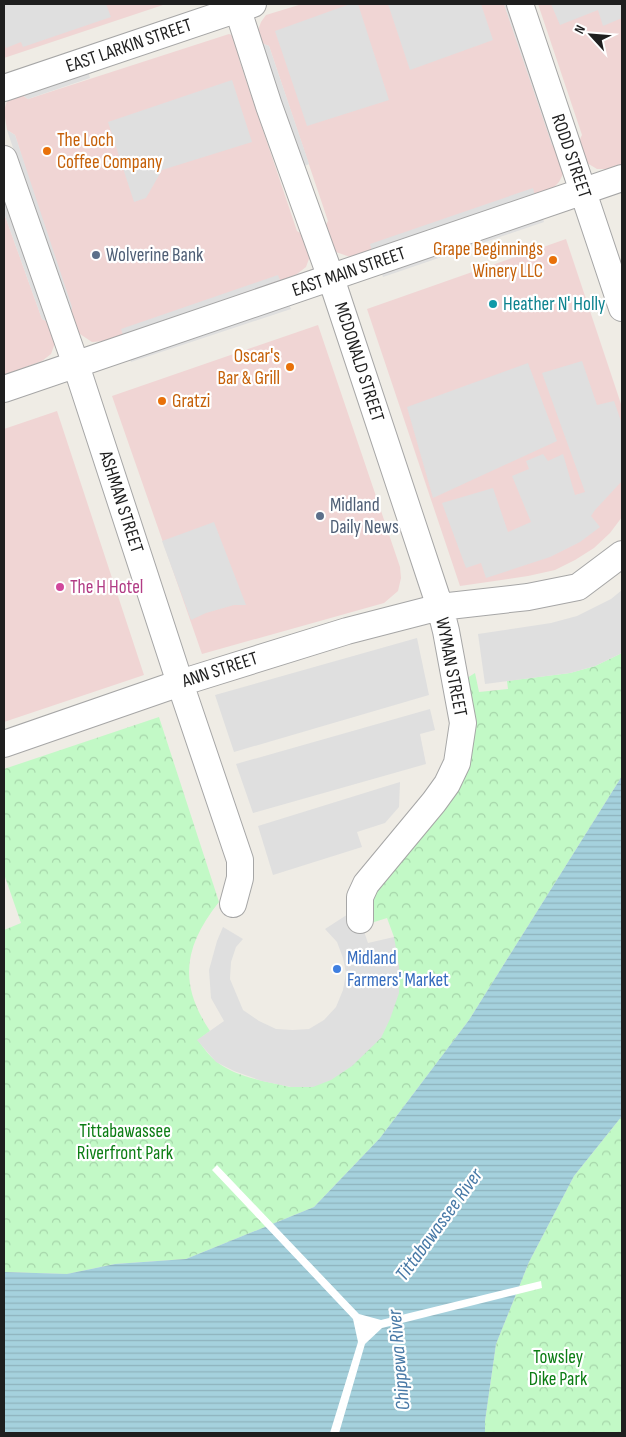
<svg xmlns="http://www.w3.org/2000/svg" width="626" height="1437" font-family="'Sofia Sans Condensed',sans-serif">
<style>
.commercial{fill:#f0d5d4}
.park{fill:url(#park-crowns)}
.parking{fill:#dfdfdf}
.water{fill:url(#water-rules)}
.pier{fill:#fff}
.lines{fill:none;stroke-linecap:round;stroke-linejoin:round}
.minor-casing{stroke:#a6a6a6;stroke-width:28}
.minor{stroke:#fff;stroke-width:26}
.food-dot{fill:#e8710a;stroke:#fff;stroke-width:2}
.service-dot{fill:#5c6f8a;stroke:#fff;stroke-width:2}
.culture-dot{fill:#0f9aa8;stroke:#fff;stroke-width:2}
.hotel-dot{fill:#d1479c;stroke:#fff;stroke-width:2}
.shop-dot{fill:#3f7fe0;stroke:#fff;stroke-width:2}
.labels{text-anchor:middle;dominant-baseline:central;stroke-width:4.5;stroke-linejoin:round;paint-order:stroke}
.street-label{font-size:19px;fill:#1f1f1f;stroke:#fff}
.food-label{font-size:19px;fill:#c56008;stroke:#fff;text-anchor:start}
.service-label{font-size:19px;fill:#4e5e75;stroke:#fff;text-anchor:start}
.culture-label{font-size:19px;fill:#0d838f;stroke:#fff;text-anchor:start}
.hotel-label{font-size:19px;fill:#b23c85;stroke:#fff;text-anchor:start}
.shop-label{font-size:19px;fill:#366cbe;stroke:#fff;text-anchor:start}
.park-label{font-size:19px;fill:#0c7d14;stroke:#fff}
.water-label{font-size:20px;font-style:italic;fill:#4879a6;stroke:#fff}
</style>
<defs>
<pattern id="park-crowns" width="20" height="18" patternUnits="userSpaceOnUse" patternTransform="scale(1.25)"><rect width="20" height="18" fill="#c2f9c6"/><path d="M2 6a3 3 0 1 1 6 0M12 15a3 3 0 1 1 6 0" fill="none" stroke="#a6d5aa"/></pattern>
<pattern id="water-rules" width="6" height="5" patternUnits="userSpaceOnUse" patternTransform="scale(1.25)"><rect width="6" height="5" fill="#a5d1dd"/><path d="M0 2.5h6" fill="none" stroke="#8eb3bd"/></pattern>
</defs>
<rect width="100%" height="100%" fill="#efece5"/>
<!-- commercial -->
<path class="commercial" d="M4,4H166L4,58Z
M302,4H504L552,144L560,150L564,172L559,182L550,191L365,254L350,257L336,252L329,245L323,230L328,221L269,46L261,43L257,33L261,22L266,15Z
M538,4H622V164L611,169H597L587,163L578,143L582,135Z
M229,34L235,36L242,49L239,59L297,231L305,236L310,256L306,267L297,274L288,278L105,341L92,342L77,332L15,135L7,130L4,111L6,104L10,96L19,93L28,99Z
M4,213L42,319L50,323L55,343L51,354L42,361L4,375Z
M566,239L622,407V517L610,533L594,548L575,560L555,570L528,576L460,586L367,309Z
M318,325L400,567L401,578L398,591L384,603L202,654L112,396Z
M57,411L144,675L4,722V429Z"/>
<!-- park -->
<path class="park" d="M622,653V776L469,1020L380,1138L314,1207L186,1259L115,1264L67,1274L4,1272V930L21,923L4,874V769L159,717L219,902C184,946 178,983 210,1031L198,1040C203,1047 209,1056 216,1061C234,1077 269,1082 291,1087L394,937L387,918L371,923L367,902L447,806L467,678L475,673L479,692L508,689L507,681L570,673L595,666Z
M622,1116V1433H485V1421L496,1344L529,1262L574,1176Z"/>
<!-- parking -->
<path class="parking" d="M4,4H106L111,17L23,47L21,42L6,48L4,42Z
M350,4H358L389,100L307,126L275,31Z
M388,4H481L493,40L410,70Z
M504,4H510L560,150L552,145Z
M551,4H622V18L603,26L598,10L560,25Z
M261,43L269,46L309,164L302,167Z
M88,71L90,78L28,99L19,93Z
M232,80L252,142L162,170L146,198L134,202L108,122Z
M7,130L15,135L72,307L70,318Z
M533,188L535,196L372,251L370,244Z
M4,190L50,323L42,319L4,213Z
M542,216L544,222L383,277L381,271Z
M278,275L280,280L123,335L121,329Z
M288,302L291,309L131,362L129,356Z
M582,361L597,405L614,401L622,424V481L595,510L591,516L600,527L580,542L550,557L486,578L481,563L466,568L442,503L493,488L508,532L531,522L512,476L529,469L526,461L543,454L548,461L563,454L575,495L585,492L542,373Z
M528,363L557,441L433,498L407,407Z
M214,522L246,605H234L206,613L191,620L162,541Z
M622,590V653L595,666L570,673L485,684L478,634L551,623L577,616L611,599Z
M417,638L429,695L234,752L215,695Z
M430,709L435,730L420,734L426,764L253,813L236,764Z
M400,782L399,807L385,823L357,832L362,847L273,875L258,826Z
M359,907L360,920L368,943L394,937L399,966V993L390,1019L381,1038L352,1066L331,1080L313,1087H291L262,1081L234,1071L216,1062L197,1040L224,1021L211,998L209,970L217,941L223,927L243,939L236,947L231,962L230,979L243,1010L259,1021L276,1029L293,1030L309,1029L324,1020L336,1007L343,990L346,973L343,958L337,942L325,929Z"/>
<!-- water -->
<path class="water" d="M622,776V1116L574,1176L529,1262L496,1344L485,1421V1433H4V1272L67,1274L115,1264L186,1259L314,1207L380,1138L469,1020Z"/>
<!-- pier -->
<path class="pier" d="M217,1165L359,1314L381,1320L541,1281L542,1288L382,1328L365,1344L339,1433H330L358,1342L353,1319L212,1170Z"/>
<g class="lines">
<!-- minor casing -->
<g class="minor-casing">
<path id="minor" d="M236,4L269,106L331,278L440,607L446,631L463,723L457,763L447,784L434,802L366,884L360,897V920
M520,4L622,308
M4,88L253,4
M4,159L76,365L180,683L240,860V878L233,904
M4,389L622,178
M4,744L180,683L347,631L440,607L528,597L578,587L622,554"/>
</g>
<!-- minor -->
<use href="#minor" class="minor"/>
</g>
<!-- markers -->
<g class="food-dot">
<circle cx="47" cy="151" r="5"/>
<circle cx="553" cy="260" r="5"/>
<circle cx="290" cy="367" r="5"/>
<circle cx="162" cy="401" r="5"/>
</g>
<g class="service-dot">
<circle cx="96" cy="255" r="5"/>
<circle cx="320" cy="516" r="5"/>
</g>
<circle class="culture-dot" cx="493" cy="304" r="5"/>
<circle class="hotel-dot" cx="60" cy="587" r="5"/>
<circle class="shop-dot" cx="337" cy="969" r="5"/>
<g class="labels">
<!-- street labels -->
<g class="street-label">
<text transform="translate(129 46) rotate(-19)">EAST LARKIN STREET</text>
<text transform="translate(571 156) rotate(71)">RODD STREET</text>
<text transform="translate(349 272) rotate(-19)">EAST MAIN STREET</text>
<text transform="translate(359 362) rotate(72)">MCDONALD STREET</text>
<text transform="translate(121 502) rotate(72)">ASHMAN STREET</text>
<text transform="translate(451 667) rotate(79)">WYMAN STREET</text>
<text transform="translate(220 670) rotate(-18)">ANN STREET</text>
</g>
<!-- food labels -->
<g class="food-label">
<text x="57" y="140">The Loch<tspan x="57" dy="22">Coffee Company</tspan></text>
<text x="543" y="249" text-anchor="end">Grape Beginnings<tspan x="543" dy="22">Winery LLC</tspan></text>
<text x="280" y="356" text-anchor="end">Oscar's<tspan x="280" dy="22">Bar &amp; Grill</tspan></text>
<text x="172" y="401">Gratzi</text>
</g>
<!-- service labels -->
<g class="service-label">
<text x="106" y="255">Wolverine Bank</text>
<text x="330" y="505">Midland<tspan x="330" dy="22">Daily News</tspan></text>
</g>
<!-- culture labels -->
<g class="culture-label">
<text x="503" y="304">Heather N' Holly</text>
</g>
<!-- hotel labels -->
<g class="hotel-label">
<text x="70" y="587">The H Hotel</text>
</g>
<!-- shop labels -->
<g class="shop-label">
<text x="347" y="958">Midland<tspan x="347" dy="22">Farmers' Market</tspan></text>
</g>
<!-- park labels -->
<g class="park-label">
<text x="125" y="1131">Tittabawassee<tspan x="125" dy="22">Riverfront Park</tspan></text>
<text x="558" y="1357">Towsley<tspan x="558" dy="22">Dike Park</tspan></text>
</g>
<!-- water labels -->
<g class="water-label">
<text transform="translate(439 1225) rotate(-54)">Tittabawassee River</text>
<text transform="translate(399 1360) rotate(-95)">Chippewa River</text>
</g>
</g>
<!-- border -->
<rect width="626" height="1437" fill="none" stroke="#1f1f1f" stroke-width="10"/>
<!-- north arrow -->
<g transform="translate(591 35) rotate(296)" stroke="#ffffff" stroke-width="4" paint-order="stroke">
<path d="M0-4L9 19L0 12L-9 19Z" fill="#1f1f1f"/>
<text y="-8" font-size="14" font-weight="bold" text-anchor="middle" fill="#1f1f1f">N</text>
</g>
</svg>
